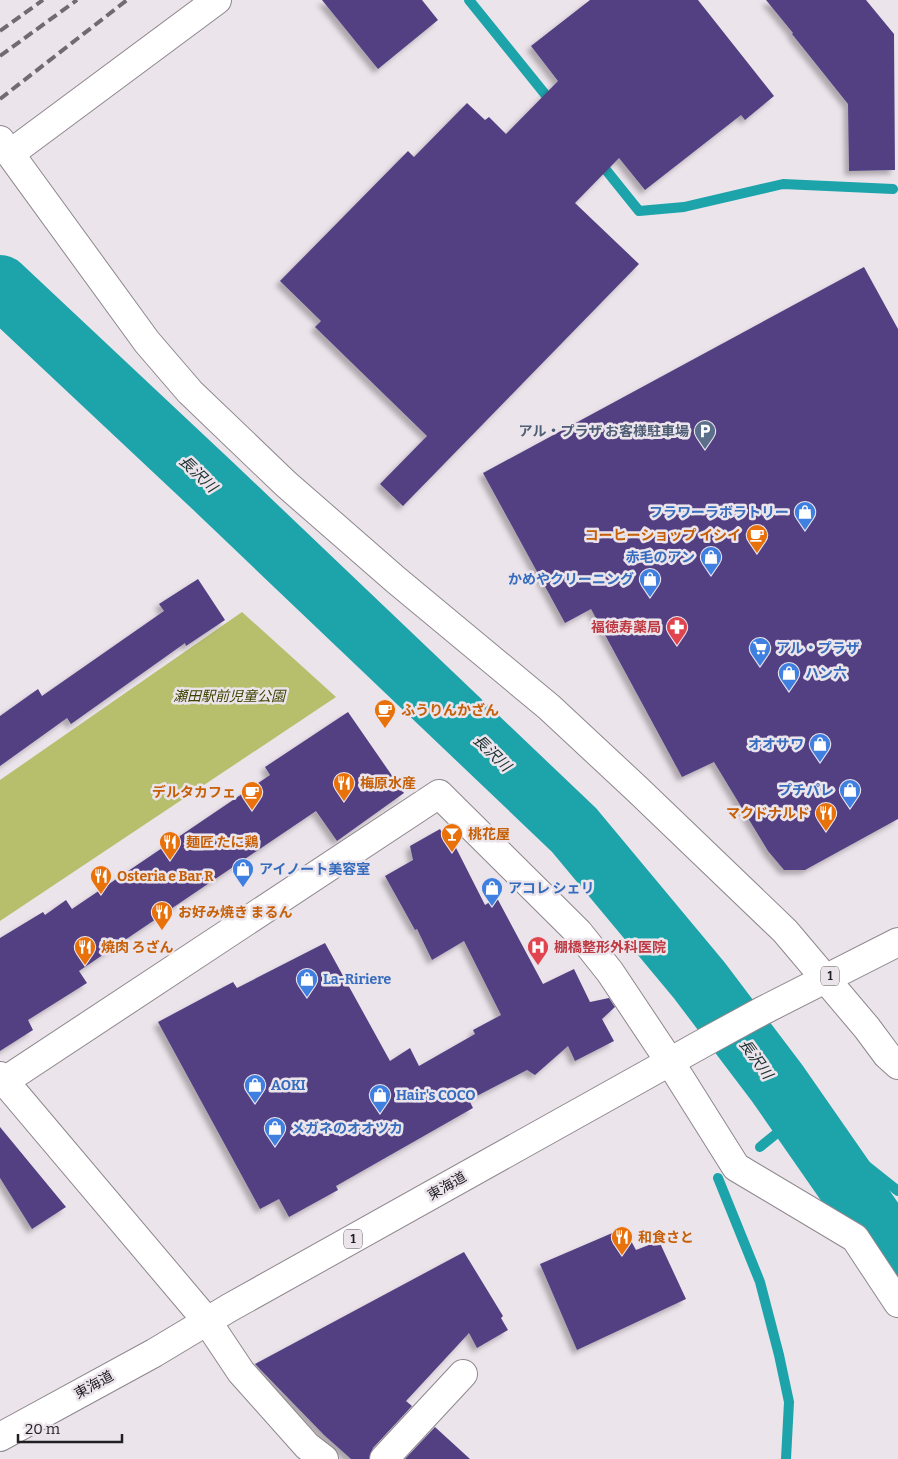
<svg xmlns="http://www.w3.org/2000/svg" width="898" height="1459" font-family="Bitter,'Noto Sans JP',serif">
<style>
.green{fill:#b7bf6d}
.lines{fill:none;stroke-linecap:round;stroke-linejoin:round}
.stream{stroke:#1ca4aa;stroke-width:10}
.river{stroke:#1ca4aa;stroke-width:62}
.building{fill:#534183;filter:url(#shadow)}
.minor-casing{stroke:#8e878d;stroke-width:30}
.tertiary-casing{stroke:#8e878d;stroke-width:30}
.trunk-casing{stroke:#8e878d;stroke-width:30}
.minor{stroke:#fff;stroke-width:28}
.tertiary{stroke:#fff;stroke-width:28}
.trunk{stroke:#fff;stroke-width:28}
.rail{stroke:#706b70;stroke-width:4;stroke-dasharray:10 5;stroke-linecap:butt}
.labels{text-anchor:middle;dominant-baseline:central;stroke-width:5;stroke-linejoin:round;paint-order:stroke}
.shield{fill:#ece4eb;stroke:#5f5a5e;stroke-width:1}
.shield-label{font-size:12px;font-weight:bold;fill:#221f22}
.service-label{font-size:14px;font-weight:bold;fill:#4e5e75;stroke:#ece4eb;text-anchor:end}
.shop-label{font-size:14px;font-weight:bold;fill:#366cbe;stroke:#ece4eb;text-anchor:start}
.food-label{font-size:14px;font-weight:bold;fill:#c56008;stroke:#ece4eb;text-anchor:start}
.health-label{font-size:14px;font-weight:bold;fill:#be3a42;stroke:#ece4eb;text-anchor:end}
.park-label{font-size:14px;font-style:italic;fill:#3d4100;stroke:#ece4eb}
.street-label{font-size:14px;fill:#221f22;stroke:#ece4eb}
.water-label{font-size:15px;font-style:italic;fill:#192e2f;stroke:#ece4eb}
</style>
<defs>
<filter id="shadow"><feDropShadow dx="-4.5" dy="4.5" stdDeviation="2.5" flood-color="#0004"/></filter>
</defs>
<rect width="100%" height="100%" fill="#ece4eb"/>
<!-- green -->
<path class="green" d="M242,612L336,697L0,921V780Z"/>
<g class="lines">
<!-- stream -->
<path class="stream" d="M469,0L553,104
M598,160L639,211L684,207L783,184L893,189
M805,1125L854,1156L898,1191
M760,1147L798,1116
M718,1178L760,1282L779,1355L789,1402L786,1459"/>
<!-- river -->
<path class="river" d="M0,286L213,486L574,830L699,980L777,1083L898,1257"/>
</g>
<!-- building -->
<path class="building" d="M322,0H422L438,20L378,69Z
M590,0H698L774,96L745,120L741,115L645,190L619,158L575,203L639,264L403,506L380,484L427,436L315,327L321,321L280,281L408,151L414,157L467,103L485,120L489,117L506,134L558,81L531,46Z
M766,0H866L894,34L895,170L849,171L848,104L792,34L793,33Z
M864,267L898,329V819L805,870H784L768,851L714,762L682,777L591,609L565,623L483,473Z
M198,579L225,620L186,646L185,643L71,724L67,718L0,766V716L38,689L42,696L164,611L159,604Z
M348,712L404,793L337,841L316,811L79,971L87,983L28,1020L33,1030L0,1051V938L43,912L45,915L66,900L72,909L270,775L265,767Z
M440,829L447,842L452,840L485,905L497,898L543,984L574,969L590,1002L609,998L615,1007L602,1019L614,1041L575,1061L568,1046L535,1075L527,1070L469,1100L473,1108L336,1186L338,1190L289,1217L279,1199L260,1209L158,1022L233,982L237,988L325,943L390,1061L410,1048L419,1066L475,1034L473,1030L501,1015L464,941L432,960L417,929L415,930L385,876L413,860L410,846Z
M0,1127L66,1207L32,1229L0,1178Z
M624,1228L636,1250L659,1241L686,1299L577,1350L540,1264Z
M464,1252L503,1316L501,1318L508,1330L477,1348L469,1333L406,1401L412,1406L373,1448L369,1459H351L324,1435L255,1364Z
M435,1427L470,1459H405Z"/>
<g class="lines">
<!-- minor casing -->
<g class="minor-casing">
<path id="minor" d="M11,153L217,0
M0,1076L207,1321L241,1372L307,1446L324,1459
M0,1084L439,794L579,933L610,972L670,1062L736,1167L855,1238L898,1303
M384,1459L463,1374"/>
</g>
<!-- tertiary casing -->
<g class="tertiary-casing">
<path id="tertiary" d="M0,140L147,342L190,392L286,484L396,580L549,707L637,789L785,931L867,1028L887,1055L898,1065"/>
</g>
<!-- trunk casing -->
<g class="trunk-casing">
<path id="trunk" d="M0,1437L154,1353L229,1308L707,1041L762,1011L898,942"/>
</g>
<!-- minor -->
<use href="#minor" class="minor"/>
<!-- tertiary -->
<use href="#tertiary" class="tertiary"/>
<!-- trunk -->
<use href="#trunk" class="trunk"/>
<!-- rail -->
<path class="rail" d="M0,31L43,0
M0,56L77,0
M0,99L127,0"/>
</g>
<!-- icons -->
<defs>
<g id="parking-pin" transform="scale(1.125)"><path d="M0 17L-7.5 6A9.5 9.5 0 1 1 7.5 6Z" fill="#5c6f8a" stroke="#ece4eb"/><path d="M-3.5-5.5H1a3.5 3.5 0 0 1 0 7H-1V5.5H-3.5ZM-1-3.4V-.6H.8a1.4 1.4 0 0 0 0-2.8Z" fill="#fff"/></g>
<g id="shop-pin" transform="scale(1.125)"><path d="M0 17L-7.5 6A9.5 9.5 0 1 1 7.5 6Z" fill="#3f7fe0" stroke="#ece4eb"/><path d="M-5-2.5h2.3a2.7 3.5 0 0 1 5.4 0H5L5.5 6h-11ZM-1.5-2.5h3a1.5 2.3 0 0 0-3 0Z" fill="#fff"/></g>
<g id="cafe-pin" transform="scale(1.125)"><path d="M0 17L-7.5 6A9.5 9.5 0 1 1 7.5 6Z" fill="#e8710a" stroke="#ece4eb"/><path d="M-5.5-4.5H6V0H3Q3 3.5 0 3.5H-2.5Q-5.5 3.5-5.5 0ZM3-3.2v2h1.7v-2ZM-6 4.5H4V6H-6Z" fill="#fff"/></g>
<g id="pharmacy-pin" transform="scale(1.125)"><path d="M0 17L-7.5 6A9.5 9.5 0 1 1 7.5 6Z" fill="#e0444e" stroke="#ece4eb"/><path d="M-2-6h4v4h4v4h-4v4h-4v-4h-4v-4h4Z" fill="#fff"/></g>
<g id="supermarket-pin" transform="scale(1.125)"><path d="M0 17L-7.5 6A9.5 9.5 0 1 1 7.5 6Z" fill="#3f7fe0" stroke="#ece4eb"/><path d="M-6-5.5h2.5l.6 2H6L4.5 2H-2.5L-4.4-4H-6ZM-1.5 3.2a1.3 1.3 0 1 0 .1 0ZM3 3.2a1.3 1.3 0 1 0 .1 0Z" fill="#fff"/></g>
<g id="restaurant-pin" transform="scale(1.125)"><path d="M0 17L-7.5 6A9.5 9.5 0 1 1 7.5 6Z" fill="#e8710a" stroke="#ece4eb"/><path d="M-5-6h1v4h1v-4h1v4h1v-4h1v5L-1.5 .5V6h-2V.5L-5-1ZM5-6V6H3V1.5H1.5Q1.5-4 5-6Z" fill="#fff"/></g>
<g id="bar-pin" transform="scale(1.125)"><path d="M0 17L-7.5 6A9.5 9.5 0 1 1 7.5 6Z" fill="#e8710a" stroke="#ece4eb"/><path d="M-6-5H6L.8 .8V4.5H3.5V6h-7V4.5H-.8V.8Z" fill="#fff"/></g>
<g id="hospital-pin" transform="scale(1.125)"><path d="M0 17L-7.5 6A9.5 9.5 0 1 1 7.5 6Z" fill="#e0444e" stroke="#ece4eb"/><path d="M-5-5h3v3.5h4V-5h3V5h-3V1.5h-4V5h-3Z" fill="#fff"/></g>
</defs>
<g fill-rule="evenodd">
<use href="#parking-pin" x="705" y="431"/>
<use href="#shop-pin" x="805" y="512"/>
<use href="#cafe-pin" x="757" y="535"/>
<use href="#shop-pin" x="711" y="557"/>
<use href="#shop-pin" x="650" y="579"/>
<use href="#pharmacy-pin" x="677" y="627"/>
<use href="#supermarket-pin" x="760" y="648"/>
<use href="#shop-pin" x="789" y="673"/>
<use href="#cafe-pin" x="385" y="710"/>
<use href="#shop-pin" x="820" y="744"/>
<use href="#restaurant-pin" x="344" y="783"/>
<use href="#shop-pin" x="850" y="790"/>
<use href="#cafe-pin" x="252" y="792"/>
<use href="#restaurant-pin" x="826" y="813"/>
<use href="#bar-pin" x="452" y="834"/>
<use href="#restaurant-pin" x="170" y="842"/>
<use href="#shop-pin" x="243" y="869"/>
<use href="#restaurant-pin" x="101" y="876"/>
<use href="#shop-pin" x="492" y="888"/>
<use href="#restaurant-pin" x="162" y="912"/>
<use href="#restaurant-pin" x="85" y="947"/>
<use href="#hospital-pin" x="538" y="947"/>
<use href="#shop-pin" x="307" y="979"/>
<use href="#shop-pin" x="255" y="1085"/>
<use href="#shop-pin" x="380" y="1095"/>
<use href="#shop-pin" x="275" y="1128"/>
<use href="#restaurant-pin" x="622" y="1237"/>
</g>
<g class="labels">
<!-- shield labels -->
<g class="shield">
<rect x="821" y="966.5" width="18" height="19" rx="4"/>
<rect x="344" y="1229.5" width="18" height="19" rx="4"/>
</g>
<g class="shield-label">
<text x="830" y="976">1</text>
<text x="353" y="1239">1</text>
</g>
<!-- service labels -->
<g class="service-label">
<text x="689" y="431">アル・プラザ お客様駐車場</text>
</g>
<!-- shop labels -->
<g class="shop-label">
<text x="789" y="512" text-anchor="end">フラワーラボラトリー</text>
<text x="695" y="557" text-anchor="end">赤毛のアン</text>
<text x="634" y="579" text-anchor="end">かめやクリーニング</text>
<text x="776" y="648">アル・プラザ</text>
<text x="805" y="673">ハン六</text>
<text x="804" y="744" text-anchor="end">オオサワ</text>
<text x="834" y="790" text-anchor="end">プチパレ</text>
<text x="259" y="869">アイノート美容室</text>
<text x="508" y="888">アコレ シェリ</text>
<text x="323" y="979">La-Ririere</text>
<text x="271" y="1085">AOKI</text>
<text x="396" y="1095">Hair's COCO</text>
<text x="291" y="1128">メガネのオオツカ</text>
</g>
<!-- food labels -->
<g class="food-label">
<text x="741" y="535" text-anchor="end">コーヒーショップ イシイ</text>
<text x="401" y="710">ふうりんかざん</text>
<text x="360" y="783">梅原水産</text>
<text x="236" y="792" text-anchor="end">デルタカフェ</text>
<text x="810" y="813" text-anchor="end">マクドナルド</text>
<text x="468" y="834">桃花屋</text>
<text x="186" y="842">麺匠 たに鶏</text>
<text x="117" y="876">Osteria e Bar R</text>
<text x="178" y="912">お好み焼き まるん</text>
<text x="101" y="947">焼肉 ろざん</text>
<text x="638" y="1237">和食さと</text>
</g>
<!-- health labels -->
<g class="health-label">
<text x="661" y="627">福徳寿薬局</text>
<text x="554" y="947" text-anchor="start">棚橋整形外科医院</text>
</g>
<!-- park labels -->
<g class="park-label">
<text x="229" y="696">瀬田駅前児童公園</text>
</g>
<!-- street labels -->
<g class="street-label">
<text transform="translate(447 1186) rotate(-30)">東海道</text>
<text transform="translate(94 1385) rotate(-29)">東海道</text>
</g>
<!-- water labels -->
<g class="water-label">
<text transform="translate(198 474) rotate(44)">長沢川</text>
<text transform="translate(492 753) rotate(44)">長沢川</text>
<text transform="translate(756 1059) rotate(54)">長沢川</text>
</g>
</g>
<!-- scale -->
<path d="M18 1434v8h104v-8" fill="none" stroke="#221f22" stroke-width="2.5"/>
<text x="25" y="1434" font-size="15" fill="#221f22" stroke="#ece4eb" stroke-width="4" paint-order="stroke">20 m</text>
</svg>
